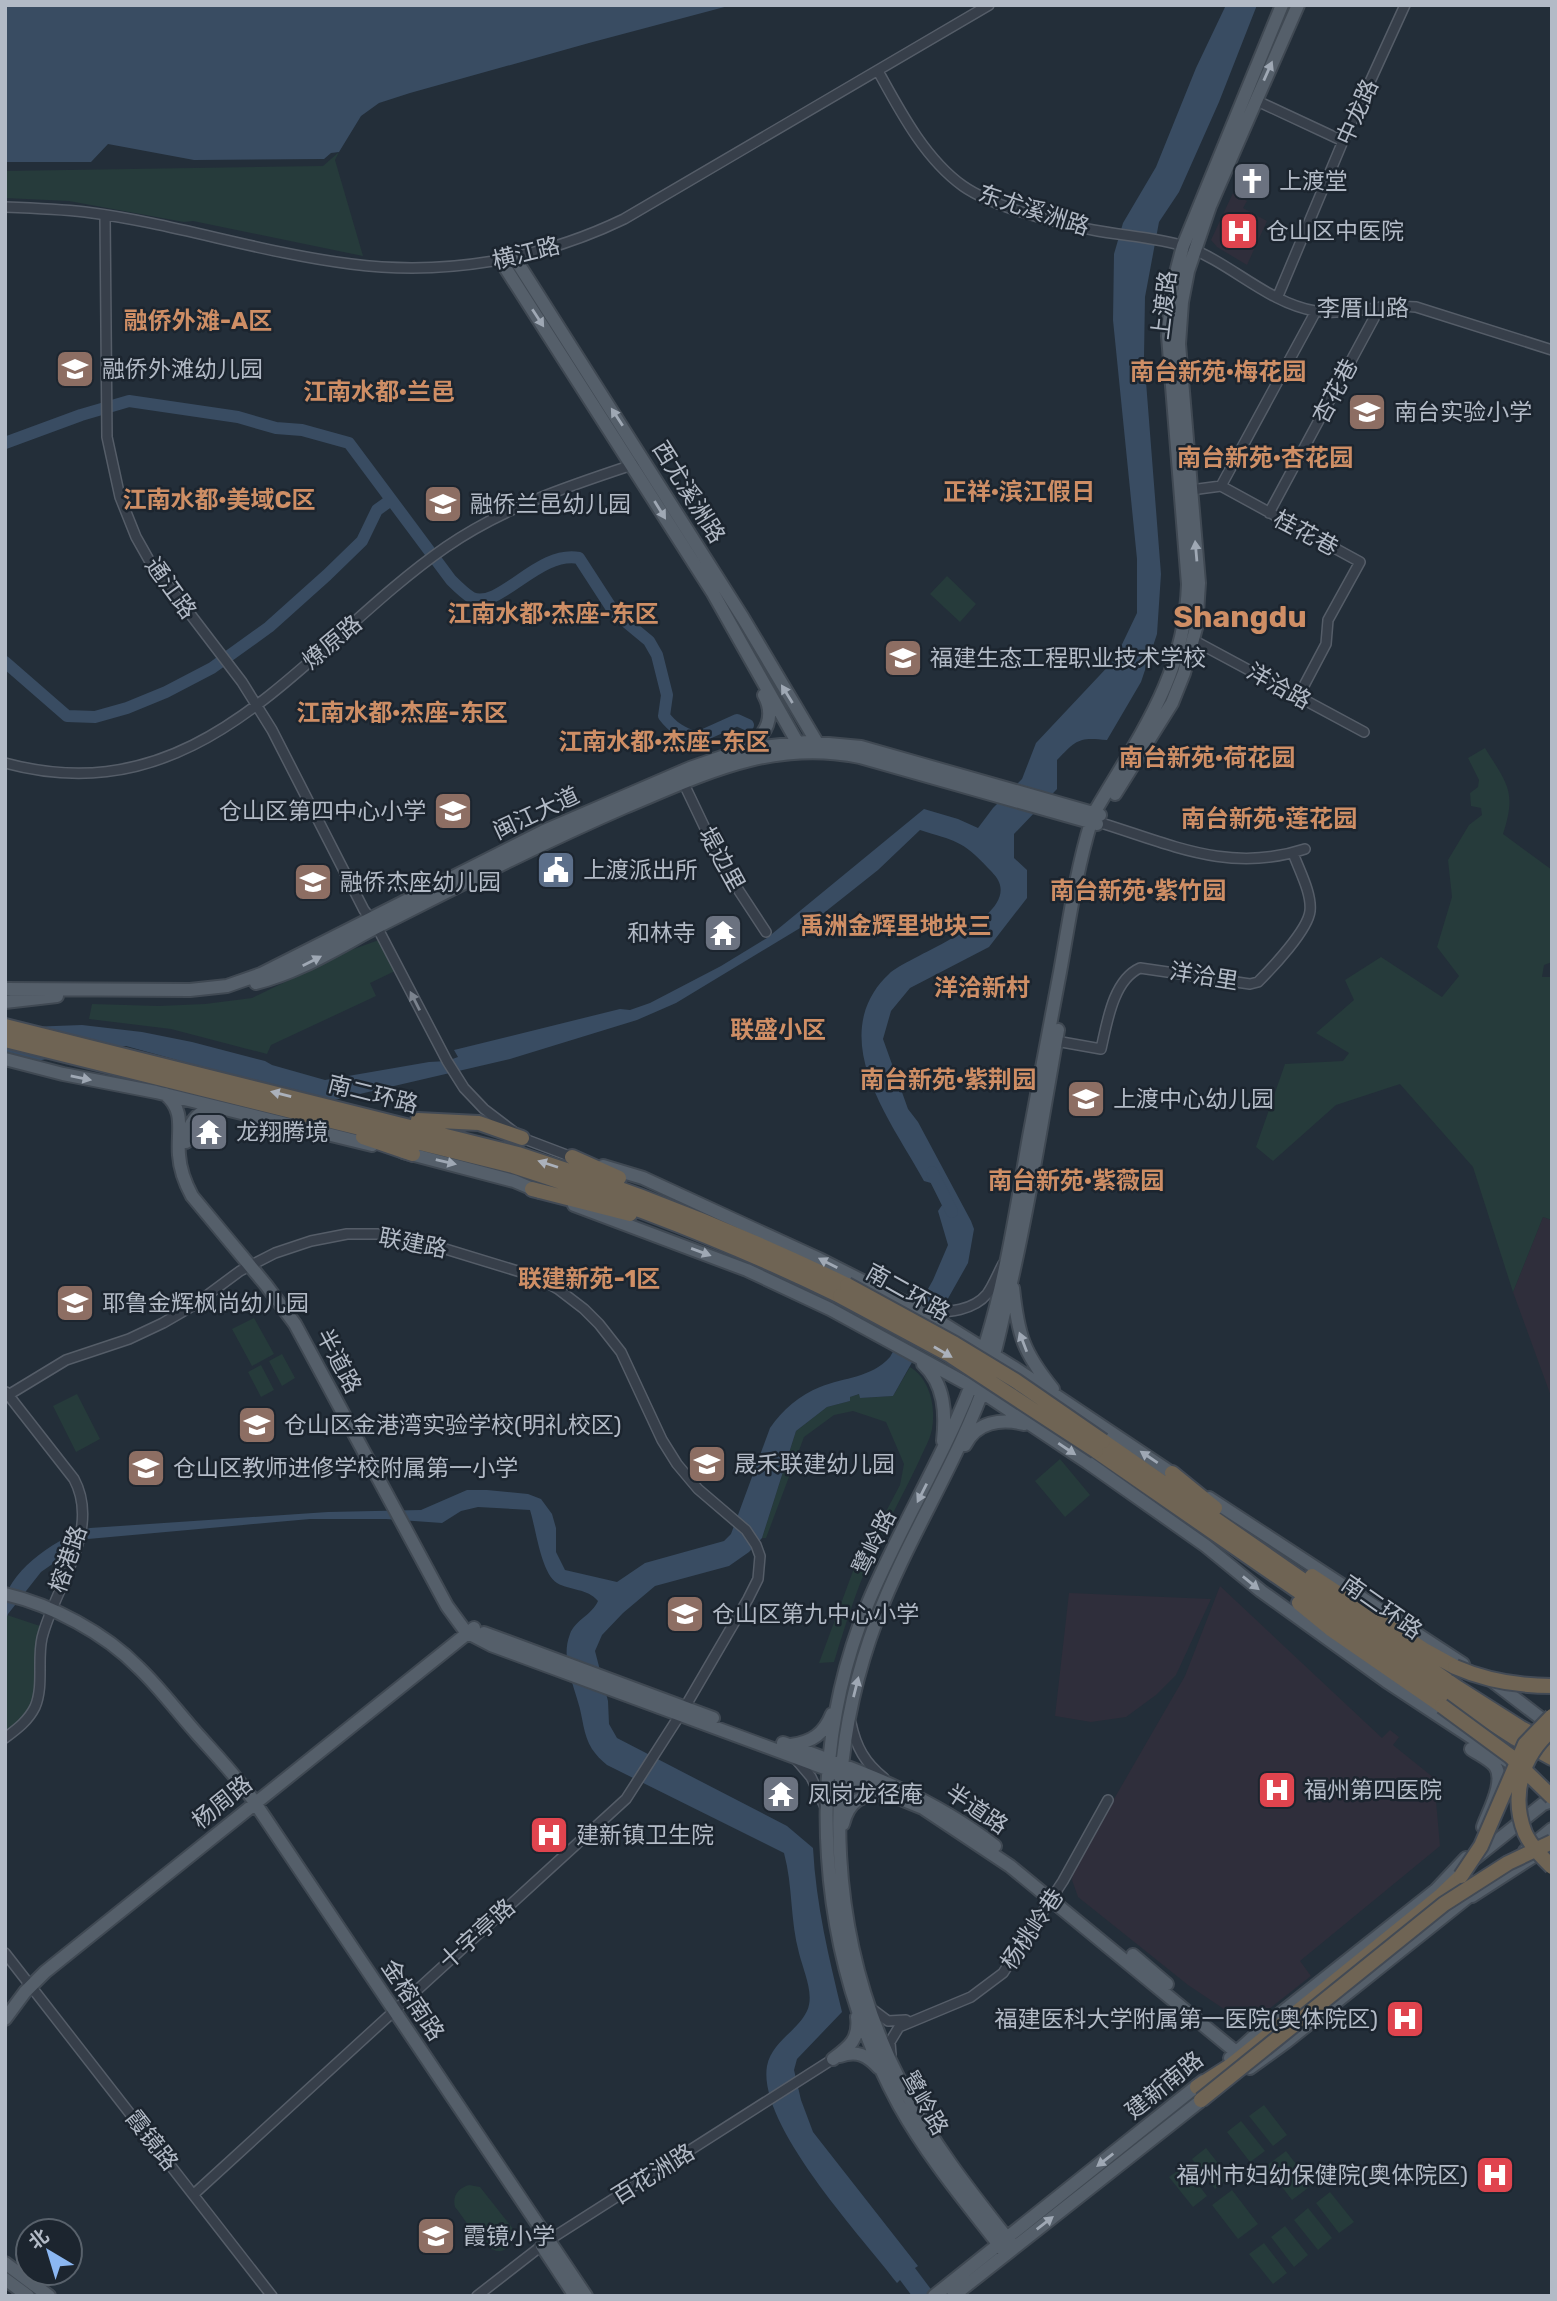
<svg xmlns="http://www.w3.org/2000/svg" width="1557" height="2301" font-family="Rubik,'Noto Sans SC',sans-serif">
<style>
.medical{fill:#2f2e3b}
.green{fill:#263b3b}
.water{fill:#394c62}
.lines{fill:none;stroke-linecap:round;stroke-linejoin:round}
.river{stroke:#394c62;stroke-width:12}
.minor-casing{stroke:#555d68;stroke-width:12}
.major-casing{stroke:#404953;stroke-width:16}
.highway-casing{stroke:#424a55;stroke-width:18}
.minor{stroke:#373f4a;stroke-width:9}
.major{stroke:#555f6a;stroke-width:12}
.highway{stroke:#6f6454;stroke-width:14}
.highway-bridge-casing{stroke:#424a55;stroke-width:18;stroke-linecap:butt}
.highway-bridge{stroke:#6f6454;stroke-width:14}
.oneway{fill:#9fa8b4}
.oneway2{fill:#7b838e}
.oneway3{fill:#abb1bb}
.labels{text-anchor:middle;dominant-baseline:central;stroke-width:5;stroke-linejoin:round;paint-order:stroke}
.street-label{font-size:23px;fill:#b2bac6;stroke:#1c252f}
.poi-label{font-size:23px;fill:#b2bac6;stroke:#1c252f;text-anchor:start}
.neighbourhood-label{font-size:24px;font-weight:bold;fill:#ce8e65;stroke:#1c252f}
.district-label{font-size:30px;font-weight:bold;fill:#ce8e65;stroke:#1c252f}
</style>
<rect width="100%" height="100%" fill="#232e39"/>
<!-- medical -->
<path class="medical" d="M1233,193L1247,201L1243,208L1267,221L1247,265L1217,247L1211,240Z
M1543,1217L1552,1220V1399L1513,1292Z
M1220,1586L1382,1738L1390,1730L1399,1737L1393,1745L1434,1778L1440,1846L1300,1961L1311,1976L1264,2013L1244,2014L1224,2009L1188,1985L1078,1897L1072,1880L1073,1870L1185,1676Z
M1069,1593L1211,1599L1176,1675L1156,1695L1126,1717L1091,1722L1055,1716Z"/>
<!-- green -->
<path class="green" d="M339,152L335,160L363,256L193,221L184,222L69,201L5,198V171L323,166Z
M947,576L976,604L960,622L930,594Z
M1485,748C1507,784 1517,791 1503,834L1552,870V962L1544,965L1542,977H1552V1220L1543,1217L1513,1292L1473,1167L1400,1084L1336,1105L1273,1161L1256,1147L1285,1064L1343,1061L1349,1053L1316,1033L1354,1000L1345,980L1381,957L1442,997L1459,976L1437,947L1452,897L1448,860L1469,825L1482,815L1481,808L1471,806L1470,793L1478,787L1479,780L1468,758Z
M379,940L395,971L370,983L376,996L271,1045L267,1054L171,1029L89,1019L92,1004L159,1006L205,1004L252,998L351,950Z
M254,1318L274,1354L252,1366L232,1329Z
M282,1354L295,1378L282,1386L269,1361Z
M261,1365L274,1390L261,1397L248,1372Z
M910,1367C930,1379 936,1407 932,1429C930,1440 924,1449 920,1459C907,1487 892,1514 879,1541C859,1580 847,1620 834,1662L819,1663L856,1563L862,1557L900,1485L904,1464L886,1422L853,1411L834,1415L804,1437L766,1538H762L796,1431L827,1407L850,1401L849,1397L860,1394V1398L893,1396Z
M77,1394L100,1439L76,1452L53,1406Z
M1060,1459L1090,1495L1065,1517L1035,1481Z
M7,1615L40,1626L36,1640L39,1643C33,1683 44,1706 5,1733V1622Z
M1264,2105L1287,2135L1273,2146L1249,2116Z
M1241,2121L1265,2151L1250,2162L1227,2132Z
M1206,2148L1229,2177L1215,2189L1192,2159Z
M1286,2151L1312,2185L1292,2200L1266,2166Z
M1184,2166L1207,2196L1193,2207L1169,2177Z
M469,2185L480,2187L514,2230C514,2239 513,2246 504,2250C487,2258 465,2219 455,2207C452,2195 459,2188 469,2185Z
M1232,2190L1258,2224L1238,2239L1212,2205Z
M1330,2192L1354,2222L1339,2233L1316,2203Z
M1308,2208L1332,2238L1318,2250L1294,2220Z
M1285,2226L1308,2255L1294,2267L1271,2237Z
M1264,2243L1287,2273L1273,2284L1249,2254Z"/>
<!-- water -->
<path class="water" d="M5,5H732L589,43L410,93L379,103L361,116L339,152L331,153L324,159L194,160L108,144L91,162H5Z
M1226,5H1257L1219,102L1179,192L1159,222L1145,297L1144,356L1161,574L1157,634L1141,682L1107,740C1079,737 1077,739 1057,760V789L1014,834V858L1027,870V898L989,947L910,988L891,1011L883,1039L908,1109L918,1122L971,1221L974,1229L968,1263L893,1396L860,1398L859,1394L850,1397V1401L827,1407L796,1431L762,1538L749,1552L729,1566L655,1586L623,1613L602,1635L595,1651L608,1701L609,1724L617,1738L787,1826L813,1848C816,1905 829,1958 842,2012L797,2059L794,2070L801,2100L813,2132L918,2266L915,2268L936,2296H912L900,2280L897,2283C862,2237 757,2125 767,2066C772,2041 797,2032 807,2011C815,1994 803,1970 799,1953C790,1921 793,1886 784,1853L607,1765C601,1760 596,1755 592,1749C583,1735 583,1717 578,1702C572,1680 561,1657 570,1634C575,1620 592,1615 598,1601C587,1588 571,1591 557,1583C541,1573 536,1529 530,1510L478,1507L461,1511L442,1523L386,1519H310L88,1539L41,1572L8,1614L5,1622C5,1615 4,1607 5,1600C11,1568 61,1536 90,1528L328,1512L421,1510L467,1490H487L528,1494L541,1499L552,1514L556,1528V1552L565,1570L617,1582L645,1563L724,1541L731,1534L770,1428C782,1410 800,1395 820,1387C845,1377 871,1378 890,1357L933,1280L948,1245L938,1211L949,1195L945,1187L924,1181C898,1133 850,1071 864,1015C868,999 877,985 889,974C909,955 1019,919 998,880C996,876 991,871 988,868C962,840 955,841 920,830L878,870L820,916L676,1003L637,1020L510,1059L334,1100L279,1088L126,1046L110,1047L5,1067V1040L28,1027L82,1025L142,1032L192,1042L265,1061L272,1065L325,1080L429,1062L447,1061L458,1057L454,1050L620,1009L630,1010L650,1003L721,966L767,938L924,809L958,819L978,828L993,808L1022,779L1036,743L1115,659L1137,613V559L1113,320L1114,254L1123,223L1156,167L1196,68Z"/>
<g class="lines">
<!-- river -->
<path class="river" d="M5,443L81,415L129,401L238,417L276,428L302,430L349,443L451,580C457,586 465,594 472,598C500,610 538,550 579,558L614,612L649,641L657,655L667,695L664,716C673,728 682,733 697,738L737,720L748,725
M5,662L67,716L95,717L127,708L166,692L212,668L269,627L327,575L362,541L377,510L391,500
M932,1172L952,1212"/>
<!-- minor casing -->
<g class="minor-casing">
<path id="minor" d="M878,71C900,111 925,159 963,186C993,207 1056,223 1093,230C1124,236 1157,237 1187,247C1231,263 1268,303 1315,311C1349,316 1382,303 1416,307L1552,350
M1255,100L1343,141
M5,207C32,208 59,209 85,212C174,223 261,253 351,264C445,276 539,260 624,219L989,5
M105,215L107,437L120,497L136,537L149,560L242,682L272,730L364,910L377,927L447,1061L464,1088L484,1109L522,1138L572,1157
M1278,296L1343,141L1405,5
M1221,486L1316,311
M1191,490L1221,486L1360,562L1328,620L1326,644L1298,697
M1269,513L1380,307
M1193,640L1364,732
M5,763C204,817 305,645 446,547C504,507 569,486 635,464
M683,782L724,868L766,932
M1098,822C1170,844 1229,874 1305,849
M1056,1041L1101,1049C1107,1023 1113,980 1140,968L1250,984L1258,982C1272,968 1308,930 1310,911C1312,893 1299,870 1293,853
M928,1313C948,1312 973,1311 987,1294C993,1286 998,1273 1003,1264
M5,1397L66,1360L129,1339L163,1323L194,1305L240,1271L275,1253L311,1241L347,1234H377L416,1240L537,1277L558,1289L584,1309L599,1324L621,1352L662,1440L677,1464L698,1489L746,1530L756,1545L760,1556L758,1579L748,1599L685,1707L626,1799L194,2194
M851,1723C856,1747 865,1763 884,1778
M5,1738C17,1729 28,1721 35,1707C44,1686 37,1660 42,1638C54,1588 102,1531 74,1479L6,1392
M794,1757L811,1777L825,1807
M5,1953L272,2296
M872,2009L888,2021L906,2020
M891,2055L890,2042L899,2027L971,1997L1003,1973L1063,1881L1108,1800
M477,2296L549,2240L833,2059"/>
</g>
<!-- major casing -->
<g class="major-casing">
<path id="major" d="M514,257L743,618L819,746
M501,261L713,593L801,749
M747,748C766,735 776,717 764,695
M1115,794L1172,703L1184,673L1196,628L1199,583L1179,344L1182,302L1188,271L1210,206L1298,5
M256,983C301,972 340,946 381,925C462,884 542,843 625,807C704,774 772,739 860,757L1097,824
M5,989L190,990L227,986L261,974L544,831L690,768L745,749L807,742L861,747L1100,815
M5,1002L57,996
M5,1059L63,1074L156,1092L372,1145
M165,1094C186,1111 177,1131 179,1155C180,1170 185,1183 192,1196L266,1285L295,1324L447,1606L466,1632L491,1645L830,1770L923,1808L1010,1866L1236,2052
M186,1142C188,1124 196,1112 214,1107
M403,1152L514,1181L540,1192
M603,1166L643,1178L819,1259L926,1313L1013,1367L1179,1478
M574,1205L747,1270L830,1309L982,1392L1087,1462L1206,1546L1261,1591L1386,1681L1512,1764
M1013,1288C1018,1335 1023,1352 1053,1389
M923,1364C945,1384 946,1414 943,1441
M965,1445C976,1422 1001,1418 1024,1424
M1209,1498L1463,1664
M5,1594C52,1605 105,1633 139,1668C161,1689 179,1714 199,1736C217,1756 235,1775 251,1797L586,2296
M484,1633L713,1718
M1491,1680L1551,1726
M783,1743C860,1771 929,1795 995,1846
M791,1745C812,1742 824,1734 832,1714
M1471,1749C1478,1754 1489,1759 1495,1766C1506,1781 1488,1812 1483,1827
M843,1824C849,1800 862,1794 885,1794
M1525,1851L1552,1829
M1474,1859L1543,1804L1552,1801
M1435,1891L1466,1858
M1472,1896L1534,1856L1552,1850
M1133,1955L1167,1984
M5,2019L25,1992L45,1972L474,1628
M840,2056C857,2050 867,2055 879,2068
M1230,2058L1271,2021L1441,1886
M833,2059C849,2047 860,2039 857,2017
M1250,2068L1286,2042L1478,1889
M542,2246L575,2296
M1014,2247C974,2196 933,2145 903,2087C828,1943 819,1771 877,1619C908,1536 959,1461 988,1376C996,1351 1001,1325 1007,1300C1028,1211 1042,1120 1058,1030
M1006,2254C969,2206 929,2159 899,2105C817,1954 802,1763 868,1603C905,1514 960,1432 987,1339C1007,1273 1017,1205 1029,1137C1039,1082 1050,1027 1060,972C1069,922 1076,871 1091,822L1094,813C1139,736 1185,676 1188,584L1168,336L1172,288L1183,246L1282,5
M5,2263L49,2296
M5,2279L28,2296
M934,2296L1203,2081
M953,2296L1208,2095"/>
</g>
<!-- highway casing -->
<g class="highway-casing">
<path id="highway" d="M5,1026L518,1154C631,1190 740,1233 847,1285
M5,1040L513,1166C625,1202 734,1244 840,1296
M418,1120L479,1123L522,1138
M363,1137L413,1154
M572,1157L619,1178
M532,1189L630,1214
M1103,1441L1458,1688L1521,1728L1552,1744
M1096,1451L1451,1697L1515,1738L1552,1758
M1172,1473L1215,1508
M1312,1576L1426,1651L1455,1667
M1299,1603L1332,1630L1442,1706
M1197,2087L1230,2066L1439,1897L1461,1876"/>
</g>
<!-- minor -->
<use href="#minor" class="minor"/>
<!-- major -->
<use href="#major" class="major"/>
<!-- highway -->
<use href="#highway" class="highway"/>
<!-- highway-bridge casing -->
<g class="highway-bridge-casing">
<path id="highway-bridge" d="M847,1285L955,1344L1016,1381L1103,1441
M840,1296L948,1354L1096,1451
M1455,1667C1487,1681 1517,1686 1552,1686
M1442,1706L1510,1756L1552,1797
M1552,1730C1522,1756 1510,1795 1525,1833C1531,1846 1542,1857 1552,1867
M1461,1876L1481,1846L1525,1744L1552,1716
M1201,2100L1444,1904L1508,1863L1552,1842"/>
</g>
<!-- highway-bridge -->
<use href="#highway-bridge" class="highway-bridge"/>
</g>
<!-- one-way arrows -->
<defs><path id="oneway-solid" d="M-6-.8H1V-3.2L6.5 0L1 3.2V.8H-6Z" transform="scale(1.75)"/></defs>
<g class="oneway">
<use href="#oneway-solid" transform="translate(1268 71) rotate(-66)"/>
<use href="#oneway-solid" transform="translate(538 318) rotate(57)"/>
<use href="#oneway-solid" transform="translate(617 417) rotate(-123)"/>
<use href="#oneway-solid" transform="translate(660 510) rotate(58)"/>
<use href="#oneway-solid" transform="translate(1196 551) rotate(-95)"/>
<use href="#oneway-solid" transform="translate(787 694) rotate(-122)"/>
<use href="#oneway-solid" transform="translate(312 961) rotate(-27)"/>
<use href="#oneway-solid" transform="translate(81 1078) rotate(11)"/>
<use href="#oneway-solid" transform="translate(446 1162) rotate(13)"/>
<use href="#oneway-solid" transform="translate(701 1252) rotate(20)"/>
<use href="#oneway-solid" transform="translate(828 1263) rotate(-153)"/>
<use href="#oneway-solid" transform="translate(1023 1342) rotate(-111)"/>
<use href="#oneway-solid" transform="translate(1067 1449) rotate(34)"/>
<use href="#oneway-solid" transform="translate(1149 1457) rotate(-146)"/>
<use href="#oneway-solid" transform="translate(922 1493) rotate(117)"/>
<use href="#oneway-solid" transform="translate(1251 1583) rotate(39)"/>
<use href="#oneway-solid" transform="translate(856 1687) rotate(-76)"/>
<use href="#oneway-solid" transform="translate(1105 2160) rotate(142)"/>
<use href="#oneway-solid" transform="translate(1045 2223) rotate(-38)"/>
</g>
<use class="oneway2" href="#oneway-solid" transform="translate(415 1001) rotate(-117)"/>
<g class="oneway3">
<use href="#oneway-solid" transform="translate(281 1094) rotate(-166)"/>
<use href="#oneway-solid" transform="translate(548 1164) rotate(-162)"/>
<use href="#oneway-solid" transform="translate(943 1352) rotate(30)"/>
</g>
<!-- icons -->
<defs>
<g id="church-square" transform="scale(2.0125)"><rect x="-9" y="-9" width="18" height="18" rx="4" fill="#6b7280" stroke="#1c252f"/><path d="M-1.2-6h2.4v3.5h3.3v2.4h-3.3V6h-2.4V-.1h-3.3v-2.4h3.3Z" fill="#fff"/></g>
<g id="hospital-square" transform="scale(2.0125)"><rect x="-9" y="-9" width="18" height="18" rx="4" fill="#e0444e" stroke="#1c252f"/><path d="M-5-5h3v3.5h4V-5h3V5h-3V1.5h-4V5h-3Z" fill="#fff"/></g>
<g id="school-square" transform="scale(2.0125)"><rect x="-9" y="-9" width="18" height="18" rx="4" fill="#8d6e63" stroke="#1c252f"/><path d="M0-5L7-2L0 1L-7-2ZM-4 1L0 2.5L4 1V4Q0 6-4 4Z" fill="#fff"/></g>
<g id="civic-square" transform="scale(2.0125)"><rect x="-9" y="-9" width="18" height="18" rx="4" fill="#5c6f8a" stroke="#1c252f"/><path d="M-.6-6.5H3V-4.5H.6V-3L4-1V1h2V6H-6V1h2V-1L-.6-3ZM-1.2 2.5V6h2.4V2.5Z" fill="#fff"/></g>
<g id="temple-square" transform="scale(2.0125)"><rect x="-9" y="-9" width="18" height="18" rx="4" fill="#6b7280" stroke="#1c252f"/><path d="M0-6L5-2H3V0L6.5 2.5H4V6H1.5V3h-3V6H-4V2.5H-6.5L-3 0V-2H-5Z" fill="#fff"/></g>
</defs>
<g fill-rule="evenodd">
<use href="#church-square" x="1252" y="181"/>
<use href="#hospital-square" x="1239" y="231"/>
<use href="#school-square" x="75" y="369"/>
<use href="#school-square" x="1367" y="412"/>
<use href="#school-square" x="443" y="504"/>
<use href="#school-square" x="903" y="658"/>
<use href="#school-square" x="453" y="811"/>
<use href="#civic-square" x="556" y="870"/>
<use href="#school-square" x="313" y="882"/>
<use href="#temple-square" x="723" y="933"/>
<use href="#school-square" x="1086" y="1099"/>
<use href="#temple-square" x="209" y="1132"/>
<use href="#school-square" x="75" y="1303"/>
<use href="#school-square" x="257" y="1425"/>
<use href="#school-square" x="707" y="1464"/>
<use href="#school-square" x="146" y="1468"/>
<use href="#school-square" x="685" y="1614"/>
<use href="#hospital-square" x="1277" y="1790"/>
<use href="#temple-square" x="781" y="1794"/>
<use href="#hospital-square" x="549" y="1835"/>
<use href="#hospital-square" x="1405" y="2019"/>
<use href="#hospital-square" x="1495" y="2175"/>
<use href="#school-square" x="436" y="2236"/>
</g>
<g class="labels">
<!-- street labels -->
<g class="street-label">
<text transform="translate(1357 112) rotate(-66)">中龙路</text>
<text transform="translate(1034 210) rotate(18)">东尤溪洲路</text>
<text transform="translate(526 253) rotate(-14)">横江路</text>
<text transform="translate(1164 305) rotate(-83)">上渡路</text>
<text x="1363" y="308">李厝山路</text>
<text transform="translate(1335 391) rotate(-62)">杏花巷</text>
<text transform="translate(689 492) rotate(58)">西尤溪洲路</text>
<text transform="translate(1306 533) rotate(28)">桂花巷</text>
<text transform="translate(171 588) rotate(54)">通江路</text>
<text transform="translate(332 642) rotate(-40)">燎原路</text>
<text transform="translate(1279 686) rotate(29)">洋洽路</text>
<text transform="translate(536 813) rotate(-25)">闽江大道</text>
<text transform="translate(722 859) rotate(61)">堤边里</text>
<text transform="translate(1204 976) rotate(9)">洋洽里</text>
<text transform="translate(373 1094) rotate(14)">南二环路</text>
<text transform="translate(413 1243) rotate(11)">联建路</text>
<text transform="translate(908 1292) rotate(29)">南二环路</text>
<text transform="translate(339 1361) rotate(62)">半道路</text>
<text transform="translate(874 1542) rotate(-64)">鹭岭路</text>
<text transform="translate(68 1559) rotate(-71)">榕港路</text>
<text transform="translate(1382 1607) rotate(35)">南二环路</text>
<text transform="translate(222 1802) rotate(-39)">杨周路</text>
<text transform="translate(977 1809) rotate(34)">半道路</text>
<text transform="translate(1032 1929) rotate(-56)">杨桃岭巷</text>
<text transform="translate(477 1934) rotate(-42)">十字亭路</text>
<text transform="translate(413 2000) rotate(56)">金榕南路</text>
<text transform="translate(1164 2085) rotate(-39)">建新南路</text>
<text transform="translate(925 2103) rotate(60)">鹭岭路</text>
<text transform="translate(152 2140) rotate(52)">霞镜路</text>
<text transform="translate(653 2174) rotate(-32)">百花洲路</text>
</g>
<!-- poi labels -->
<g class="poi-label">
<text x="1279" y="181">上渡堂</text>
<text x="1266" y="231">仓山区中医院</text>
<text x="102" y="369">融侨外滩幼儿园</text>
<text x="1394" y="412">南台实验小学</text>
<text x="470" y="504">融侨兰邑幼儿园</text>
<text x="930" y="658">福建生态工程职业技术学校</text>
<text x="426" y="811" text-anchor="end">仓山区第四中心小学</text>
<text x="583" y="870">上渡派出所</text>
<text x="340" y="882">融侨杰座幼儿园</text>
<text x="696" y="933" text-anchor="end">和林寺</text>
<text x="1113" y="1099">上渡中心幼儿园</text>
<text x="236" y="1132">龙翔腾境</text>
<text x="102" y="1303">耶鲁金辉枫尚幼儿园</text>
<text x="284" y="1425">仓山区金港湾实验学校(明礼校区)</text>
<text x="734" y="1464">晟禾联建幼儿园</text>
<text x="173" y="1468">仓山区教师进修学校附属第一小学</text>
<text x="712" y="1614">仓山区第九中心小学</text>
<text x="1304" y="1790">福州第四医院</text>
<text x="808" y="1794">凤岗龙径庵</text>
<text x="576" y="1835">建新镇卫生院</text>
<text x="1378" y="2019" text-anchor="end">福建医科大学附属第一医院(奥体院区)</text>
<text x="1468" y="2175" text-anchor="end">福州市妇幼保健院(奥体院区)</text>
<text x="463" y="2236">霞镜小学</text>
</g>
<!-- neighbourhood labels -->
<g class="neighbourhood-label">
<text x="198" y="321">融侨外滩-A区</text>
<text x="1218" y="372">南台新苑·梅花园</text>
<text x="379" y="392">江南水都·兰邑</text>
<text x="1265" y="458">南台新苑·杏花园</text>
<text x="1019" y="492">正祥·滨江假日</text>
<text x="219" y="500">江南水都·美域C区</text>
<text x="553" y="614">江南水都·杰座-东区</text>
<text x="402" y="713">江南水都·杰座-东区</text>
<text x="664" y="742">江南水都·杰座-东区</text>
<text x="1207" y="758">南台新苑·荷花园</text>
<text x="1269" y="819">南台新苑·莲花园</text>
<text x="1138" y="891">南台新苑·紫竹园</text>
<text x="896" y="926">禹洲金辉里地块三</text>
<text x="982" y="988">洋洽新村</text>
<text x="778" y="1030">联盛小区</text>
<text x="948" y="1080">南台新苑·紫荆园</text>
<text x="1076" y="1181">南台新苑·紫薇园</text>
<text x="589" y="1279">联建新苑-1区</text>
</g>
<!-- district labels -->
<g class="district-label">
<text x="1240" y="617">Shangdu</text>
</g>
</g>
<!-- border -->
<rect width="1557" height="2301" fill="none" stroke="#b2bac6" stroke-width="14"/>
<!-- north arrow -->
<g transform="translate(49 2252) rotate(322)"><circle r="33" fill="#1c252f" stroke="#58616b" stroke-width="2"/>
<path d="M0-5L12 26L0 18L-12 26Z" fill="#8bb7f2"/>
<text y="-10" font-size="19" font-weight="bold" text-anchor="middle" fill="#b2bac6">北</text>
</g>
</svg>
